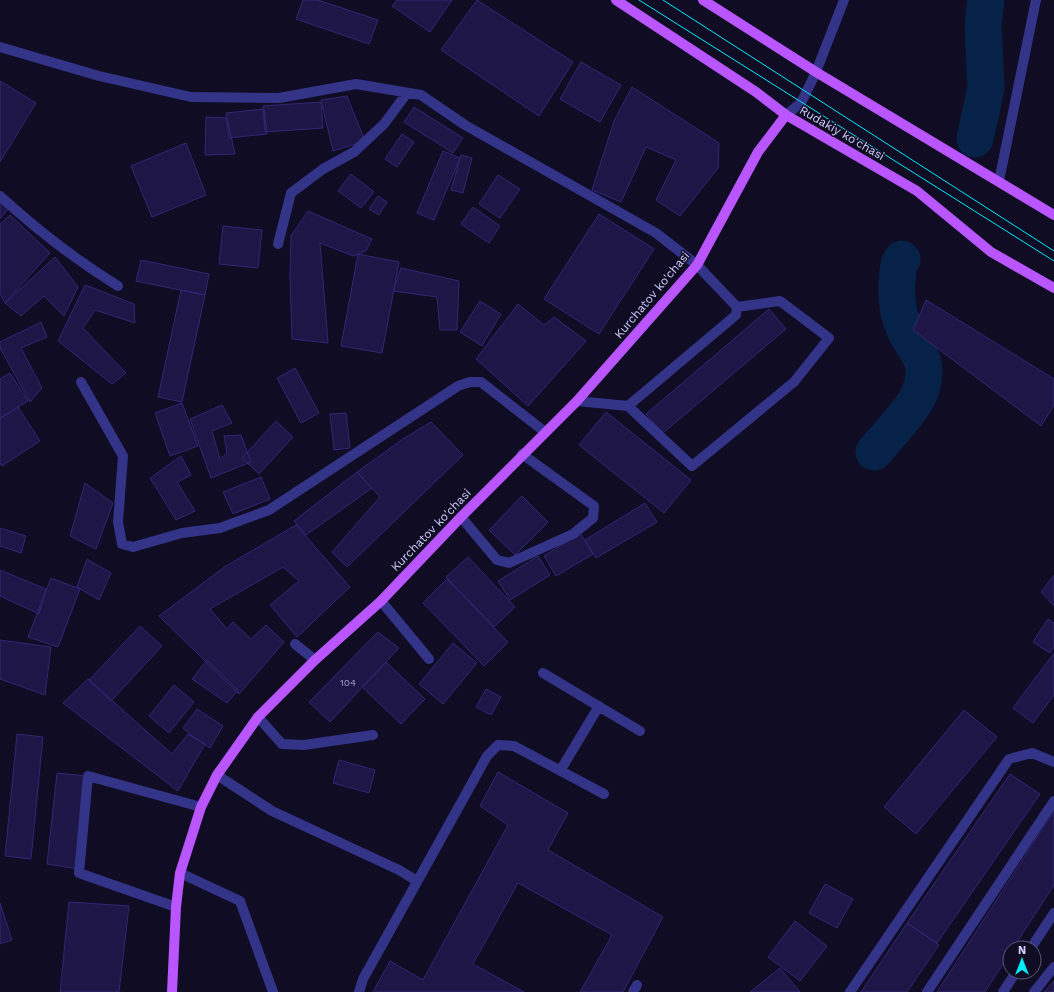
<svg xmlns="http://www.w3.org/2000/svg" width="1054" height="992" font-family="'Work Sans',sans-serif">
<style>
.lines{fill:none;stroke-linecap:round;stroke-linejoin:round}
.river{stroke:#072248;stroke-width:37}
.building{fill:#1e1647;stroke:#332675}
.minor{stroke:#338;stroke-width:10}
.major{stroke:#b956ff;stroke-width:10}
.tram{stroke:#00ebfa;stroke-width:1}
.labels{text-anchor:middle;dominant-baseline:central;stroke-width:3;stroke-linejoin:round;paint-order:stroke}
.number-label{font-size:10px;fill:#a6a1d1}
.street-label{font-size:12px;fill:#d3cfff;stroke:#0f0c24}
</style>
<rect width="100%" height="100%" fill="#0f0c24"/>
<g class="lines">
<!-- river -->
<path class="river" d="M975,139L986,88L983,26L986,0
M874,452C885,439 916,406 920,392C931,359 917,355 905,330C898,315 896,298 897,282C898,273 897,266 902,259"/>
</g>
<!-- building -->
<path class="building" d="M303,0H318L378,20L369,44L296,19Z
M397,0H452L430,32L392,6Z
M477,0L573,62L539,116L441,50Z
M581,62L621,85L600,122L560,99Z
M0,81L36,103L0,162Z
M632,87L719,143L718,168L680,216L656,200L676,160L646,147L621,202L592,190L614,121Z
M347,96L365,141L333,151L321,100Z
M321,102L323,128L265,132L263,106Z
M414,107L463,138L453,153L404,122Z
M264,109L267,134L229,138L226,113Z
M206,117L227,118L235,154L205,155Z
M402,134L414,142L397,167L385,159Z
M186,143L206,195L152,217L131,166Z
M443,151L460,158L434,220L417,213Z
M461,155L472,158L463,193L451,190Z
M351,174L374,192L361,208L338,191Z
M498,175L520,189L500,218L479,204Z
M378,196L387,202L379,215L369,209Z
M0,198L10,207L0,219Z
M473,207L500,226L489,243L461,224Z
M308,211L372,239L366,251L353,256L320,243L328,343L292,339L290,275L291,236Z
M599,214L654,249L599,334L544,299Z
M10,215L50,253L5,303L0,294V224Z
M223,226L262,230L258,268L219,264Z
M358,254L399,262L382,353L341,346Z
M55,257L78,287L64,316L44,296L21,316L5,303Z
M141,260L209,274L205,295L136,281Z
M401,268L459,281L457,330H440L437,297L393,291Z
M85,285L134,304L135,323L95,310L83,328L126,373L112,384L58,341Z
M181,290L205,295L182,402L158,397Z
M926,300L1054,379V405L1041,426L913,330Z
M480,301L501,314L482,346L460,332Z
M518,304L544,325L554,317L586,341L528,406L476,359Z
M769,309L786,329L663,433L646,414Z
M41,322L47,337L21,348L42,388L30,402L0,348V342Z
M295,368L319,413L301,423L277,378Z
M10,373L28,401L0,418V379Z
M182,403L198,446L170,456L155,413Z
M222,405L232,423L212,431L220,459L227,453L224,436L241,435L251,462L211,478L190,419Z
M18,407L40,441L2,466L0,463V419Z
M606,412L691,480L664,513L579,445Z
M346,413L350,448L334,450L330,414Z
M276,421L293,437L259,474L242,458Z
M431,422L463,455L347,567L332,552L380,497L357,472L403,439Z
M181,456L191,475L177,482L195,511L176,520L150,478Z
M357,472L372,488L306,535L294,521Z
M261,477L270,499L233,514L223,492Z
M85,483L113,503L96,549L70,536Z
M522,496L548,522L515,555L489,530Z
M645,503L657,522L596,558L585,540Z
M296,525L350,587L297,637L270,605L299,581L283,567L210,609L227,629L233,622L251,639L266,625L284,642L239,694L159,616L226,566Z
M0,528L26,536L21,553L0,546Z
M580,533L593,554L556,576L544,556Z
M538,556L550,575L510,600L498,581Z
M468,557L515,607L494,627L446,577Z
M87,559L111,573L99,600L77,587Z
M0,570L46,589L39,614L0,596Z
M1054,575V606L1041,592Z
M51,578L80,589L58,647L28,637Z
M447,579L508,642L484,666L423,603Z
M1048,619L1054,623V647L1050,653L1033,642Z
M140,626L162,646L111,701L89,680Z
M378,632L399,648L330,722L309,702Z
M0,640L51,647L45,695L0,679Z
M453,643L477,663L443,704L419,684Z
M1054,653V695L1033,723L1013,708Z
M207,660L238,690L227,703L192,679Z
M386,662L425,699L401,724L362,687Z
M88,679L172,754L188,734L205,744L178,791L63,703Z
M174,685L194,702L169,733L149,716Z
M486,689L501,697L491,715L476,707Z
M197,709L223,726L210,748L192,736L183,728Z
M964,710L997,737L916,834L884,807Z
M17,734L43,737L31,859L5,856Z
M339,760L375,770L369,793L333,783Z
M498,772L568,813L548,850L663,917L623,992H580L612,935L518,883L473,964L524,992H373L390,961L423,980L508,825L480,806Z
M57,773L86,776L78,869L47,864Z
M1010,774L1040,794L937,943L907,923Z
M1054,811V885L1013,948H1010V953L985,992H937Z
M825,884L853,899L837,928L809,913Z
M69,902L129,906L119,992H60Z
M0,903L12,940L0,944Z
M795,921L827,946L800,981L768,957Z
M907,923L939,945L907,992H861Z
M780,968L800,992H750Z
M1054,981V992H1044Z"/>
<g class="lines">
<!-- minor -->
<path class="minor" d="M0,47L99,76L191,97L279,98L356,84L421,95L465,125L656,233L697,265L737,307L736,315L628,406L577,401
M786,115L801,103L816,72L844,0
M999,181L1036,0
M0,196C36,229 76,260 118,286
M278,244L291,193L323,169L354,152L384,124L407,93
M81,382L123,456L118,522L122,544L133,547L182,533L220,528L269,510L458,386L470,382H481L545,432
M628,406L692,466L794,382L829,338L780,301L737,307
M461,517L497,560L509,563L573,534L593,518L594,506L522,454
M381,601L429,659
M295,644L315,660
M543,673L640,731
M258,717L282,744L304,745L373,735
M560,771L599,706
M217,775L272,811L399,870L417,881
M180,873L240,901L273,992
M176,907L79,873L88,776L201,807
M1031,948L1054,913
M359,992L363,979L487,756L498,745L514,746L604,794
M633,992L637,985
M850,992L1009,759L1032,753L1054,762
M927,992L1054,801
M1003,992L1016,972
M1034,992L1054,967"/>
<!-- major -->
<path class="major" d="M616,0L756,92L786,115L917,191L991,252L1054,288
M703,0L816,72L1054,215
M172,992L176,907L180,873L201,807L217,775L258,717L315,660L381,601L461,517L577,401L697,265L758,152L786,115"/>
<!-- tram -->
<path class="tram" d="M639,0L1054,261
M663,0L1054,251"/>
</g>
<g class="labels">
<!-- number labels -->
<g class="number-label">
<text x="348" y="682">104</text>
</g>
<!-- street labels -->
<g class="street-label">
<text transform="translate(842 133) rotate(30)">Rudakiy ko'chasi</text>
<text transform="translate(652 295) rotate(-50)">Kurchatov ko'chasi</text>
<text transform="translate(431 530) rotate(-46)">Kurchatov ko'chasi</text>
</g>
</g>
<!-- north arrow -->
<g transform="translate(1022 960)"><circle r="19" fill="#0f0c24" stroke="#5d5a7c"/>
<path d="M0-3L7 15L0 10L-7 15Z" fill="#00ebfa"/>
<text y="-6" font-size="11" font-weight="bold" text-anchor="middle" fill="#d3cfff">N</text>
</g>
</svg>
